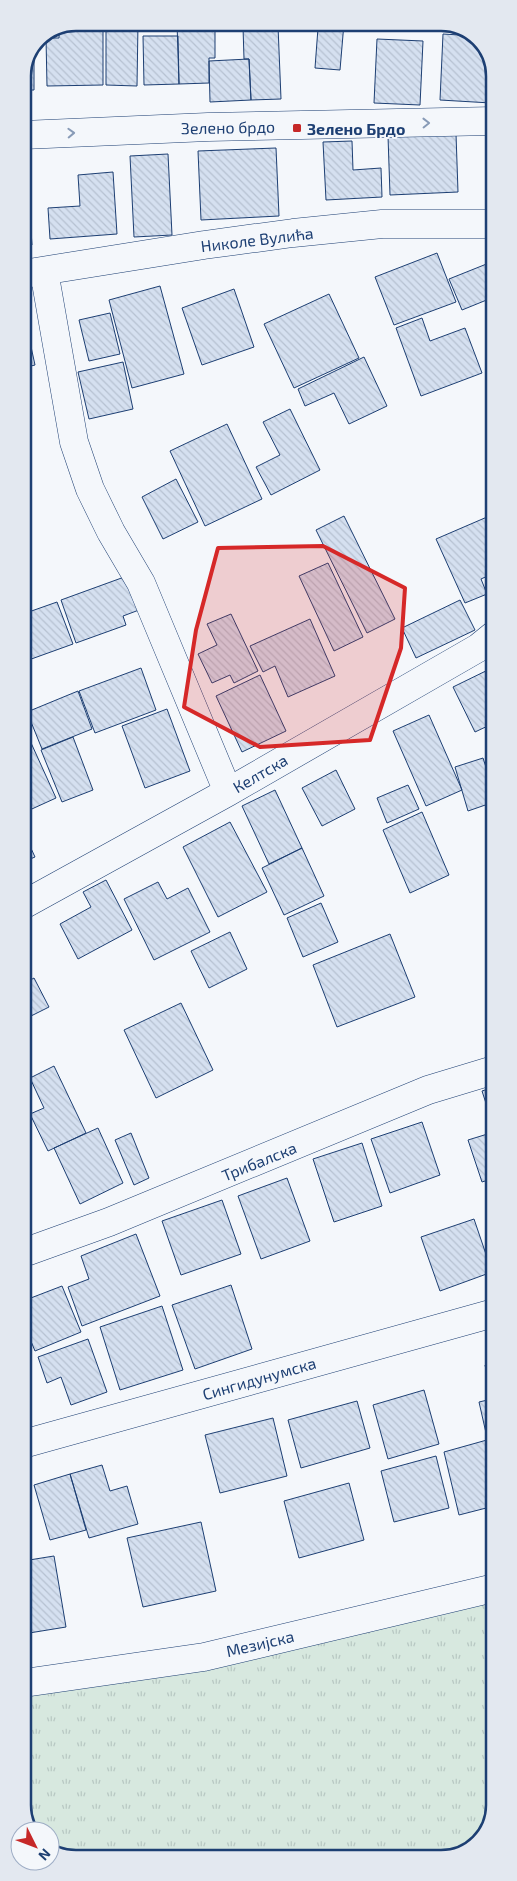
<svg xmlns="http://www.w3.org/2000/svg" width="517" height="1881" font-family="'Exo 2',sans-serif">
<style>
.grass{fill:url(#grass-tufts);stroke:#687fa3}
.building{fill:url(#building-back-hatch);stroke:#1d3f73}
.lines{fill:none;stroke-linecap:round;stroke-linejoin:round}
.minor-casing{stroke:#1d3f73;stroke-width:29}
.minor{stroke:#f4f7fb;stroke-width:28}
.oneway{stroke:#889bb7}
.marked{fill:#d62828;fill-opacity:0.2;stroke:#d62828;stroke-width:4;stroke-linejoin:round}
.poi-dot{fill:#c62828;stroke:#f4f7fb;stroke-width:2}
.labels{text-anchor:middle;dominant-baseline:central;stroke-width:4;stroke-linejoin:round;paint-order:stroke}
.street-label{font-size:16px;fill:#1d3f73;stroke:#f4f7fb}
.poi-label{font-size:16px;font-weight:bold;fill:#1d3f73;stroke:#f4f7fb;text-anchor:start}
.rim{fill:none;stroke:#1d3f73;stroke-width:2.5}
</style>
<defs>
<pattern id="grass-tufts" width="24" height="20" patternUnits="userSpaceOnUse" patternTransform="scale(1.25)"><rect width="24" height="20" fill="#d7e8df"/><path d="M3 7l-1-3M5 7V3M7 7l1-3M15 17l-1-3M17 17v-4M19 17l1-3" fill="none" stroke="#b8c8c3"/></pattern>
<pattern id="building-back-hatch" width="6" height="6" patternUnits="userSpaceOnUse" patternTransform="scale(1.25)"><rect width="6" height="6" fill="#d5e0f0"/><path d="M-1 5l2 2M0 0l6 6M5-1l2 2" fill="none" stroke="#b6c1d1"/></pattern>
</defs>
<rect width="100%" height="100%" fill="#f4f7fb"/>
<!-- grass -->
<path class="grass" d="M494,1588V1805L481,1840L451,1857L70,1858L50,1849V1831H33L24,1815V1683Z"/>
<!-- building -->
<path class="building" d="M77,22L103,23V85L47,86L46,38H59V30Z
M106,23H138L137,86L106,85Z
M177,23H208V28H215V58H209V83L179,84Z
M292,23H344L340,70L315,68L318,28L292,26Z
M278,26L281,99L251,100L249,59H244L243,27Z
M443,34L476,36L493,65L491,103L440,100Z
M143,36H178L179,84L144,85Z
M377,39L423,41L420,105L374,103Z
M34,48V90H23V76Z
M249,59L251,100L210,102L209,61Z
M456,134L458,192L390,195L388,136Z
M352,141L353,170L381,168L382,197L326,200L323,142Z
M276,148L279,216L201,220L198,151Z
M168,154L172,235L134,237L130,156Z
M113,172L117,234L50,239L48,208L80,206L78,175Z
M23,190H28L32,245L23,246Z
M437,253L456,302L394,325L375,277Z
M494,261V297L462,310L449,279Z
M160,286L184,374L132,388L109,300Z
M234,289L254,347L202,365L182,308Z
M329,294L359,358L294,388L264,324Z
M23,310L35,365L23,368Z
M110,313L120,354L89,361L79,320Z
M422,318L430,341L465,328L482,373L421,396L396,328Z
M364,357L387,406L349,424L334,393L305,406L298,389Z
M123,362L133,409L89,419L78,372Z
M290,409L320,470L271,495L256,467L280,455L263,422Z
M227,424L262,499L205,526L170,451Z
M176,479L198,522L163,539L142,497Z
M494,514V549L490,551L494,559V573L481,579L487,594L465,603L436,539Z
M344,516L395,619L367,633L316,530Z
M328,563L363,637L334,651L299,576Z
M127,576L139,610L123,616L126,625L76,643L61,600Z
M460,600L475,630L416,658L402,628Z
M57,602L73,644L23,662V614Z
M231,614L258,671L234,683L230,675L212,683L198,654L217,645L207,624Z
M310,619L335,676L288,697L275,666L263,672L250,646Z
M494,667V723L475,732L453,687Z
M141,668L156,710L95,733L79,691Z
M260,675L286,731L242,752L216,696Z
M78,691L92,729L42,749L27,712Z
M167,709L190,771L145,788L122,726Z
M429,715L462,790L426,806L393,731Z
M27,734L56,798L23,813V736Z
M73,737L93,790L62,802L41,750Z
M483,758L494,792V802L468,811L455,767Z
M336,770L355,809L322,826L302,788Z
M408,785L419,809L387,823L377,798Z
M275,790L302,848L269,864L242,806Z
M422,812L449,875L410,893L383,830Z
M230,822L267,892L218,917L183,847Z
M23,831L35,857L23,862Z
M302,848L324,896L284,915L262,868Z
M106,880L132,930L78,959L60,924L91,907L83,892Z
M158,882L167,899L188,888L210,932L154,960L124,899Z
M321,903L338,942L303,957L287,918Z
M230,932L247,969L209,988L191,951Z
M390,934L415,997L337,1027L313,965Z
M34,978L49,1007L23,1020V984Z
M181,1003L213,1070L156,1098L124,1030Z
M54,1066L86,1133L48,1151L30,1114L44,1108L30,1078Z
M494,1087V1128L482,1091Z
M422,1122L440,1175L390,1193L371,1139Z
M98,1128L123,1183L80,1204L54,1148Z
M494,1132V1178L482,1182L468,1140Z
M131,1133L149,1178L134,1185L115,1140Z
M362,1143L382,1206L334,1222L313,1159Z
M287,1178L310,1241L261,1259L238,1196Z
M222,1200L241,1254L181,1275L162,1221Z
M474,1219L492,1272L440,1291L421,1237Z
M136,1234L160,1296L82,1326L68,1287L89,1279L81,1256Z
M231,1285L252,1349L195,1369L172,1305Z
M62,1286L81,1332L35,1351L23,1322V1301Z
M162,1306L183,1370L120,1390L100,1327Z
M88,1339L107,1392L71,1405L61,1377L47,1383L38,1357Z
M494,1363V1431L486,1433L479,1402L492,1399L485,1365Z
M424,1390L439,1444L388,1459L373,1405Z
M357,1401L370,1448L301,1468L288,1420Z
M273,1418L287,1476L220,1493L205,1435Z
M494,1438V1506L459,1515L444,1452Z
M436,1456L449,1508L394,1522L381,1471Z
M102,1465L110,1491L127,1486L138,1524L89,1538L70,1474Z
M70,1474L86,1530L50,1540L34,1485Z
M349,1483L364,1540L299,1558L284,1501Z
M201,1522L216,1591L143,1607L127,1538Z
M54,1556L66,1627L23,1634V1561Z"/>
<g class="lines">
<!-- minor casing -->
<g class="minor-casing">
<path id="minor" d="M23,135L208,127L493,121
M44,271L74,442L90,489L111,532L141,583L228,792
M23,274L204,245L293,233L382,224H493
M23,905L228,792L478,648L494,635
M23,1253L109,1222L428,1090L494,1070
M23,1444L494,1313
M24,1683L204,1657L494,1588"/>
</g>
<!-- minor -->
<use href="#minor" class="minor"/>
</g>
<!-- one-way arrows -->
<defs><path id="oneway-chevron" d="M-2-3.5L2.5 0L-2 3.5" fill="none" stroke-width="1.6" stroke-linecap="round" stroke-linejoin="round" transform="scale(1.25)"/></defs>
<g class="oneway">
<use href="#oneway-chevron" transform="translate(426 123) rotate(-1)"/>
<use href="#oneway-chevron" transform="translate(71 133) rotate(-2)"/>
</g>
<!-- marked area -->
<path class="marked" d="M323,546L405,588L401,648L370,740L260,747L184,707L196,630L218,548Z"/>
<!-- markers -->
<rect class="poi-dot" x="292" y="123" width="10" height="10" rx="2.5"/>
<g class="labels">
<!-- street labels -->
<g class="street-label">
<text transform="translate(228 127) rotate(-1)">Зелено брдо</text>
<text transform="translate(257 239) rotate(-7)">Николе Вулића</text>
<text transform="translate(260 773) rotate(-30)">Келтска</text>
<text transform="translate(259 1161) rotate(-22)">Трибалска</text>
<text transform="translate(259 1378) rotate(-16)">Сингидунумска</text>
<text transform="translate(260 1643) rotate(-13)">Мезијска</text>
</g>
<!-- poi labels -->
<g class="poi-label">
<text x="307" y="128">Зелено Брдо</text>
</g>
</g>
<!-- crop -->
<path d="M0 0H517V1881H0ZM76 31H441A45 45 0 0 1 486 76V1805A45 45 0 0 1 441 1850H76A45 45 0 0 1 31 1805V76A45 45 0 0 1 76 31Z" fill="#e3e8f0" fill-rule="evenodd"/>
<path class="rim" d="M76 31H441A45 45 0 0 1 486 76V1805A45 45 0 0 1 441 1850H76A45 45 0 0 1 31 1805V76A45 45 0 0 1 76 31Z"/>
<!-- north arrow -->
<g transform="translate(35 1846) rotate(132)"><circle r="24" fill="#f4f7fb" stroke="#9eadc5"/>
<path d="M0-4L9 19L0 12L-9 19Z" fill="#c62828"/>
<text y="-8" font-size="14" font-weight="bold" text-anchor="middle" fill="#1d3f73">N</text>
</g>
</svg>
